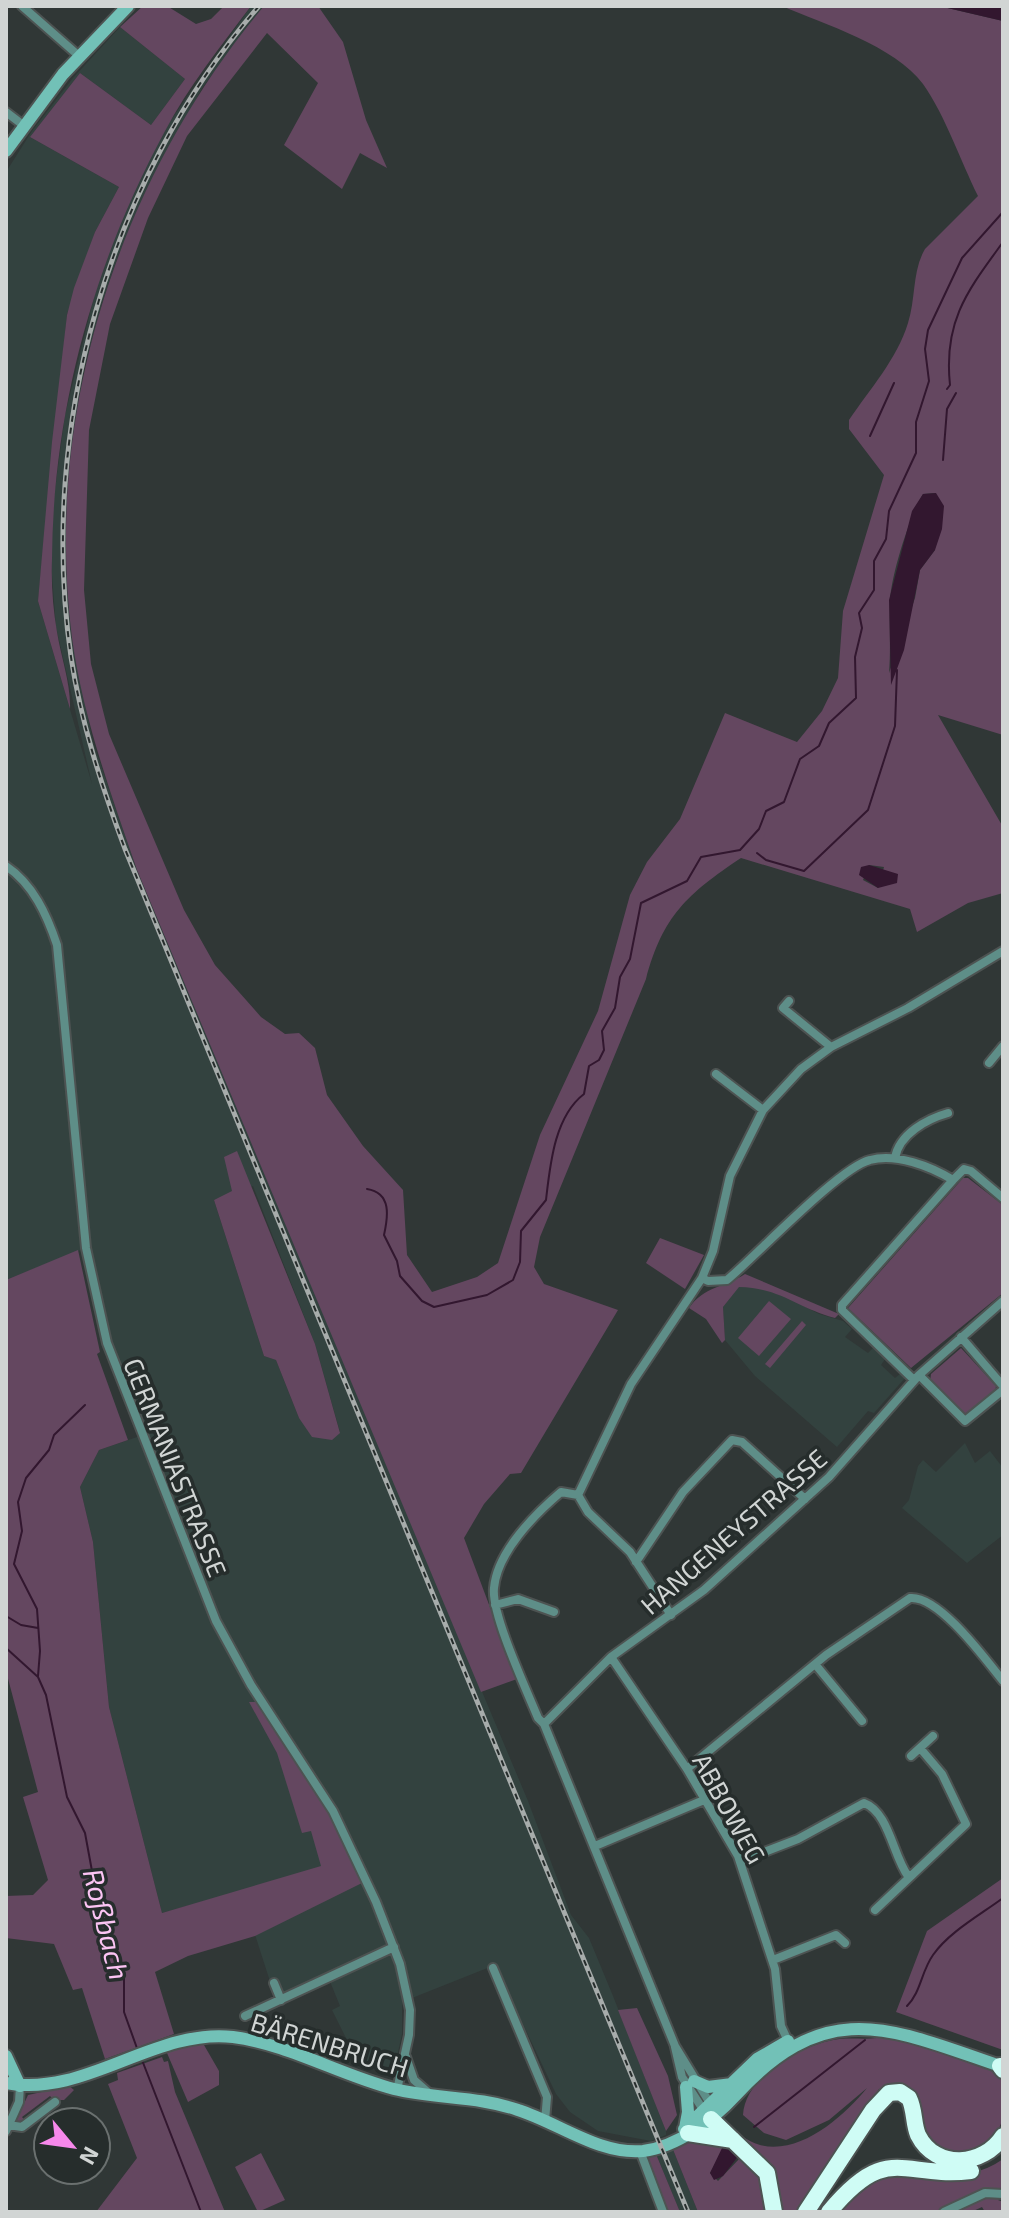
<svg xmlns="http://www.w3.org/2000/svg" width="1009" height="2218" font-family="'Exo 2',sans-serif">
<style>
.built{fill:#33423f;fill-rule:evenodd}
.green{fill:#644760;fill-rule:evenodd}
.water{fill:#32172f}
.lines{fill:none;stroke-linecap:round;stroke-linejoin:round}
.stream{stroke:#32172f;stroke-width:2}
.street-casing{stroke:#4d5352;stroke-width:12}
.secondary-casing{stroke:#4d5352;stroke-width:16}
.highway-casing{stroke:#4d5352;stroke-width:20}
.street{stroke:#5e8e88;stroke-width:8}
.secondary{stroke:#72c1b7;stroke-width:12}
.highway{stroke:#cffcf5;stroke-width:16}
.rail-casing{stroke:#a7acab;stroke-width:5}
.rail{stroke:#262d2c;stroke-width:2;stroke-dasharray:6;stroke-linecap:butt}
.labels{text-anchor:middle;dominant-baseline:central;stroke-width:7;stroke-linejoin:round;paint-order:stroke}
.street-label{font-size:26px;fill:#d1d5d4;stroke:#262d2c}
.water-label{font-size:28px;font-style:italic;fill:#fbc4f3;stroke:#262d2c}
</style>
<rect width="100%" height="100%" fill="#303736"/>
<!-- built -->
<path class="built" d="M251,6H264L202,88L118,256L102,303L84,369L69,471L67,520L72,638L93,742L137,870L528,1801L571,1915L589,1938L613,1996L666,2131V2135L651,2141L598,2131L570,2112L556,2094L495,1965L402,2002V2034L393,2075L344,2057L349,2044L332,2010L340,2006L329,1979L276,2000L241,1891L162,1913L109,1707L93,1542L80,1487L99,1450L140,1436L112,1362L86,1248L6,1280V172L32,131L73,78L120,27L185,79L151,125L80,73L30,137L119,187L95,232L67,314L38,601L92,784L56,627L51,563L53,504L65,415L99,276L132,194L166,127ZM253,1186L315,1344L340,1432L299,1418L276,1360L264,1356L214,1200Z
M739,1286L767,1287L819,1314L843,1321L852,1329L845,1337L868,1353L873,1348L885,1359L881,1365L895,1378L900,1374L905,1378L874,1413L868,1411L837,1447L755,1376L725,1340L723,1307Z
M965,1443L975,1463L990,1451L1003,1468V1535L967,1563L902,1508L909,1500L918,1466L923,1460L936,1472Z
M672,2147L698,2212H680L656,2154Z"/>
<!-- green -->
<path class="green" d="M143,6H167L196,24L211,19L224,6H251C221,46 188,87 165,131C94,262 53,410 52,559C51,583 53,609 57,632C61,657 71,684 70,709L38,601L52,442L67,315L74,288L95,232L119,187L30,137L80,73L151,125L185,79L120,27Z
M264,6H318L343,42L366,120L387,168L360,153L342,189L284,145L318,83L267,33L187,136L148,218L110,324L89,430L84,590L91,664L109,734L184,910L215,965L261,1017L285,1034L299,1033L315,1048L327,1095L363,1146L403,1190L407,1255L432,1292L477,1277L498,1263L540,1135L598,1011L630,895L647,862L680,819L725,713L797,742L822,711L838,678L843,611L884,475L849,429V420C870,389 897,359 908,323C916,298 912,271 925,249L978,196C960,160 946,117 923,84C895,46 824,24 782,6H939L1003,21V735L938,715L1003,827V893L968,903L917,932L910,909L741,858C687,894 663,916 646,979L540,1237L534,1267L544,1284L618,1310L521,1473L510,1474L484,1504L464,1538L517,1679L481,1692L137,870C111,794 83,718 72,638C43,412 119,179 264,6ZM936,493L935,550L920,570L915,598L889,673C891,649 889,627 890,603C890,578 910,515 923,494ZM869,865L884,867L878,888L863,880Z
M237,1151L315,1344L340,1433L332,1440L312,1437L299,1418L276,1360L264,1356L214,1200L232,1191L224,1157Z
M963,1178H968L1003,1205V1293L911,1368L848,1308Z
M660,1238L704,1255L685,1289L646,1263Z
M78,1250L100,1352L97,1354L128,1440L99,1450L80,1487L93,1542L109,1707L162,1913L321,1866L311,1831L302,1833L277,1753L249,1702H256L330,1814L362,1880V1883L255,1936L188,1956L155,1972L174,2034L105,2059L82,1988L73,1990L54,1944L6,1938V1896L33,1895L48,1880L23,1797L38,1792L6,1671V1280Z
M745,1274L839,1314L835,1318C797,1308 781,1288 739,1287L723,1307L725,1340L722,1343L706,1319L689,1308C704,1286 724,1288 745,1274Z
M769,1301L791,1319L759,1356L738,1338Z
M802,1321L806,1325L770,1368L765,1364Z
M961,1348L996,1386L995,1394L967,1416L930,1382L931,1374Z
M1003,1878V2050L896,2012L927,1931Z
M637,2008L668,2076L677,2115L666,2131L618,2010Z
M888,2035L994,2069L1003,2075C1003,2121 1009,2128 972,2156L936,2149L896,2086L879,2089L796,2212H777L776,2189L723,2122C735,2131 746,2141 760,2145C801,2155 843,2117 867,2088L829,2120L786,2140L764,2133L743,2115C745,2077 798,2047 833,2040C851,2036 872,2042 888,2035Z
M192,2044L204,2045L219,2071V2085L188,2102L167,2053Z
M162,2057L164,2062L168,2061L175,2092L225,2212H96L137,2158L108,2084L118,2080L117,2073Z
M69,2086L74,2090L64,2100H54L50,2096L22,2117L26,2122L15,2123L28,2095Z
M703,2141L725,2146L710,2173L718,2181L741,2157L763,2180L768,2212H698L672,2147L678,2143Z
M261,2153L285,2200L258,2212L235,2167Z
M656,2154L680,2212H663L642,2159Z
M1003,2159V2197L998,2200L1003,2202V2212H985L982,2207L971,2212H838L882,2175C923,2175 968,2184 1003,2159Z"/>
<!-- water -->
<path class="water" d="M939,6H1003V21Z
M936,493L944,506L942,529L935,550L920,570L904,650L891,685L889,600L912,511L923,494Z
M869,865L898,874L897,883L878,888L859,875L861,867Z
M723,2146L739,2155L723,2176L714,2180L710,2173Z"/>
<g class="lines">
<!-- stream -->
<path class="stream" d="M947,389L950,385C943,320 969,289 1003,242
M870,436L894,383
M943,460L947,409L956,393
M757,853L766,860L804,871L868,810L895,726L897,670
M367,1189C392,1193 388,1217 384,1235L397,1261L400,1276L422,1301L434,1307L487,1295L513,1280L520,1262L521,1231L546,1200C550,1166 554,1117 584,1094L589,1066L599,1060L604,1050L602,1031L615,1008L620,977L630,959L641,903L687,881L701,857L740,850L759,829L766,811L784,802L800,759L819,746L829,723L856,698L855,657L862,628L859,613L874,590V561L886,539L889,511L916,453V422L929,381L925,349L928,330L962,258L1003,212
M6,1616L21,1625L38,1628
M6,1648L38,1677L46,1695L67,1797L85,1833L99,1909L124,1974V2012L138,2051
M38,1676L40,1651L37,1609L14,1564L22,1531L18,1502L26,1478L49,1450L54,1435L85,1405
M907,2006C921,1992 921,1972 933,1955C949,1932 980,1915 1003,1898
M142,2060L201,2212
M754,2127L865,2040"/>
<!-- street casing -->
<g class="street-casing">
<path id="street" d="M22,6L79,56
M6,112L23,125
M6,866C33,884 47,915 57,945L86,1248L107,1343L216,1621L251,1685L333,1811L376,1902L400,1964L410,2010L409,2035L397,2090
M789,1001L783,1008L831,1047
M989,1063L1003,1046
M716,1074L763,1110
M895,1158C899,1134 927,1119 948,1113
M702,1278L708,1281L727,1280C757,1255 840,1167 870,1160C896,1153 930,1166 953,1180L964,1169L971,1171L1003,1198
M961,1337L1003,1386
M919,1375L965,1421L1003,1390
M914,1380L842,1310V1305L953,1180
M578,1495L561,1492C535,1514 497,1552 494,1588C491,1614 527,1691 538,1718L544,1724L675,2046L711,2105
M636,1562L683,1492L732,1440L742,1442L805,1499
M495,1605L518,1599L554,1612
M671,1615L630,1552L588,1512L578,1495L631,1384L702,1278L713,1251L730,1176L763,1110L801,1069L831,1047L908,1008L1003,951
M611,1657L687,1769L738,1856L775,1969L781,2026L788,2041
M815,1664L862,1721
M544,1724L611,1657L704,1590L829,1477L919,1375L1003,1301
M911,1756L933,1736
M687,1769L826,1655L910,1598C939,1595 986,1660 1003,1681
M595,1846L704,1800
M741,1861L798,1839L864,1803C889,1812 893,1856 908,1876
M875,1910L966,1824L942,1774L920,1748
M773,1960L836,1935L845,1943
M493,1968L547,2097L545,2121
M274,1983L281,2000
M245,2016L394,1947
M675,2047L682,2077L704,2111
M406,2057L414,2080L430,2094
M8,2125L22,2127L55,2102
M6,2131L19,2102L20,2086
M640,2151L663,2212
M944,2212L985,2193L1003,2194"/>
</g>
<!-- secondary casing -->
<g class="secondary-casing">
<path id="secondary" d="M6,151L63,74L128,6
M6,2056L20,2086
M694,2081L708,2087L732,2084
M6,2083C85,2098 154,2028 233,2037C288,2044 340,2075 394,2089C435,2099 478,2096 518,2110C559,2123 599,2155 643,2151C677,2147 713,2120 735,2096C828,1994 891,2029 1003,2067
M685,2128L688,2112L686,2087
M684,2129L757,2059L788,2041"/>
</g>
<!-- highway casing -->
<g class="highway-casing">
<path id="highway" d="M1000,2066L1003,2070
M711,2119L767,2173L774,2212
M688,2133L733,2140
M806,2212L873,2110L889,2093L900,2092L909,2098C915,2110 913,2123 918,2135C936,2171 984,2166 1003,2136
M829,2212C888,2141 901,2179 971,2171"/>
</g>
<!-- street -->
<use href="#street" class="street"/>
<!-- secondary -->
<use href="#secondary" class="secondary"/>
<!-- highway -->
<use href="#highway" class="highway"/>
<!-- rail casing -->
<g class="rail-casing">
<path id="rail" d="M259,6C107,181 38,429 71,657C81,723 102,787 125,849L688,2212"/>
</g>
<!-- rail -->
<use href="#rail" class="rail"/>
</g>
<g class="labels">
<!-- street labels -->
<g class="street-label">
<text transform="translate(176 1467) rotate(68)">GERMANIASTRASSE</text>
<text transform="translate(733 1531) rotate(-41)">HANGENEYSTRASSE</text>
<text transform="translate(730 1808) rotate(61)">ABBOWEG</text>
<text transform="translate(330 2044) rotate(17)">BÄRENBRUCH</text>
</g>
<!-- water labels -->
<g class="water-label">
<text transform="translate(107 1924) rotate(76)">Roßbach</text>
</g>
</g>
<!-- border -->
<rect width="1009" height="2218" fill="none" stroke="#d1d5d4" stroke-width="16"/>
<!-- north arrow -->
<g transform="translate(72 2146) rotate(119)"><circle r="38" fill="#262d2c" stroke="#6a706f" stroke-width="2"/>
<path d="M0-6L14 30L0 20L-14 30Z" fill="#f788eb"/>
<text y="-12" font-size="22" font-weight="bold" text-anchor="middle" fill="#d1d5d4">N</text>
</g>
</svg>
